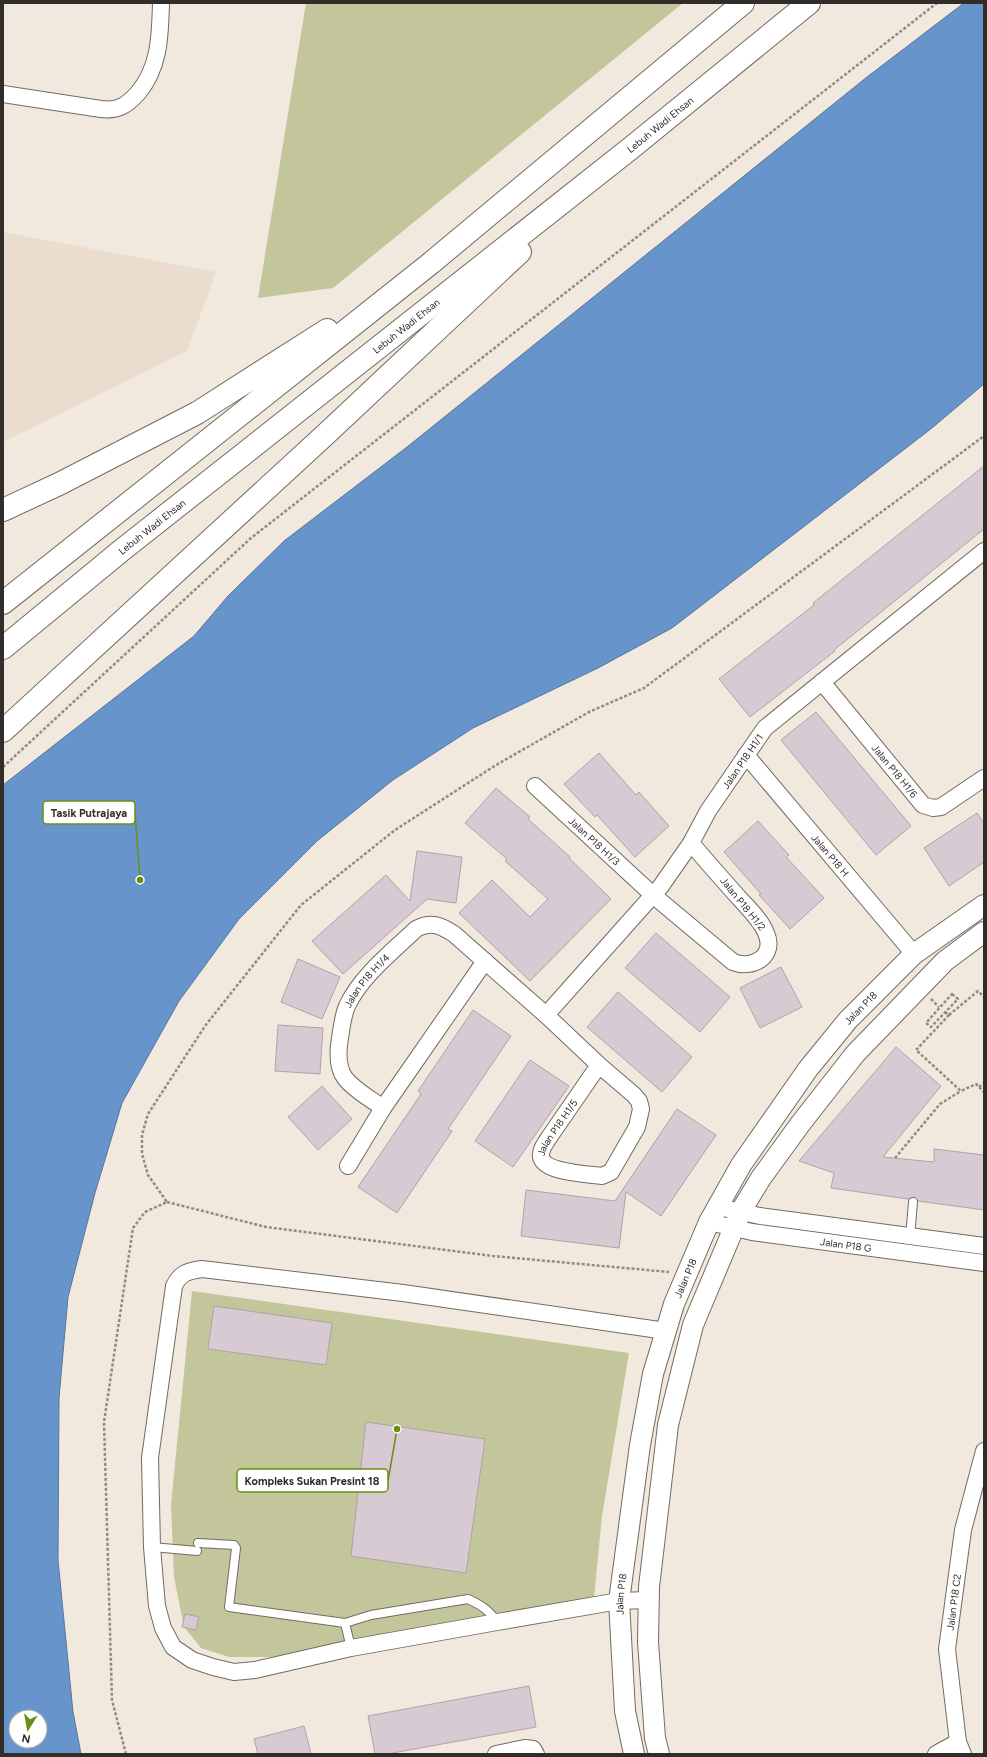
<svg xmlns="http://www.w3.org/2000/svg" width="987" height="1757" font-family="Figtree,sans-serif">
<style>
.built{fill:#eaddcd}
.green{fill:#c3c69b}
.water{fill:#6795cb;stroke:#57769b;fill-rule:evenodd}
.building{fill:#d7cad2;stroke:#afa2aa}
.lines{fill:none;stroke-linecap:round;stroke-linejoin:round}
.service-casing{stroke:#726b61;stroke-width:10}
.minor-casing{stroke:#726b61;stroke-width:18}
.tertiary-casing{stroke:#726b61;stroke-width:22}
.primary-casing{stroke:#726b61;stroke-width:24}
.path{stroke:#918b84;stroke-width:2.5;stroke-dasharray:3 2;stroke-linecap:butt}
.service{stroke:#fff;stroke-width:8}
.minor{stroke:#fff;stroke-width:16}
.tertiary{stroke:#fff;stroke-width:20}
.primary{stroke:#fff;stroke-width:22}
.labels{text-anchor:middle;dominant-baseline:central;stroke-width:4;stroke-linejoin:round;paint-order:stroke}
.street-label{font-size:10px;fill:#312e2a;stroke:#fff}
.leader{fill:none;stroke:#6b8d13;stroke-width:1.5}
.callout-dot{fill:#6b8d13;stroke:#fff;stroke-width:1.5}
.callout{fill:#fff;stroke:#6b8d13;stroke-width:1.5}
.callout-label{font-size:11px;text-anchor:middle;font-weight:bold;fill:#312e2a}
</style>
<rect width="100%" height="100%" fill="#f2e9de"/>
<!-- built -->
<path class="built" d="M3,232L216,272L187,351L3,442Z"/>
<!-- green -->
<path class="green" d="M306,3H683L333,288L258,298Z
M192,1291L629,1353L602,1516L594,1598L413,1633L271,1657H229L201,1648L184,1627L174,1577L171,1505Z"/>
<!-- water -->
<path class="water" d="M964,3H984V384L932,428L672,628L598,668L473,728L393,780L317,841L239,919L179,1001L122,1103L95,1193L68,1297L59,1398L58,1560L73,1712L81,1754H3V785L194,636L228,596L284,541L407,447L867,77ZM16,1717H40V1741H16Z"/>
<!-- building -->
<path class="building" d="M984,466V529L834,650L835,651L750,717L719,679L814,605L813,603Z
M816,712L911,826L876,855L781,740Z
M599,753L636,795L639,792L669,826L635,857L597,815L595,817L564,784Z
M496,788L530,817L528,819L570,857L569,858L611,899L530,981L459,913L492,880L530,917L548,899L505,861L507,859L465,823Z
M977,813L984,823V862L949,886L924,848Z
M758,821L789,855L786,857L824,898L790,929L759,895L761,894L724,852Z
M417,851L462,857L456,903L427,899L343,974L312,941L386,875L410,901Z
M656,933L730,997L700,1032L625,968Z
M298,959L340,977L322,1019L281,1002Z
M781,967L802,1007L760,1028L740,988Z
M618,992L692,1057L662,1092L587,1027Z
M473,1010L511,1036L448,1129L452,1131L397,1213L358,1187L421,1094L418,1091Z
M278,1025L323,1028L320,1074L275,1071Z
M896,1047L941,1086L883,1157L934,1162V1149L984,1155V1210L918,1201L914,1197L908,1199L831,1188L834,1173L799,1161Z
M530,1060L569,1086L513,1167L475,1141Z
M322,1086L352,1119L318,1150L288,1117Z
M677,1109L716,1135L661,1216L626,1192L619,1248L521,1236L526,1190L615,1201Z
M214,1306L332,1323L326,1365L208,1349Z
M366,1422L485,1439L466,1573L351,1556Z
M185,1614L199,1617L196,1630L182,1627Z
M529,1686L536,1727L387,1754H375L368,1716Z
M304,1726L311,1754H258L254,1739Z"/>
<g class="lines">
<!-- service casing -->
<g class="service-casing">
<path id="service" d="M910,1238L913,1202
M198,1543L234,1545L236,1548L229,1607L345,1623L371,1615L468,1599C481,1605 489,1610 497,1622
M152,1547L197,1551
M345,1623L351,1648"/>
</g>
<!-- minor casing -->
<g class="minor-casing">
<g id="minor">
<path d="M3,94L101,109C118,111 126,106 138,93C160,67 160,35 161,3"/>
<path id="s1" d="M822,682L923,805L933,808L941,807L984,778"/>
<path id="s2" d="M746,755L914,954"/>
<path id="s3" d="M535,786L654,896L733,962C754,970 776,955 766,933C761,920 749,909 740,899C723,880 707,862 691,843"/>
<path id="s4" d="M546,1015L661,886L691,843L708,811L765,728L984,551"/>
<path id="s5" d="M383,1108C371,1099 354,1090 345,1078C338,1069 338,1055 339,1045C341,1033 342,1018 347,1006C361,976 392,952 416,929C431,921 440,925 454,934L546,1015L599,1065L634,1095L639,1101L641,1109L637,1127L611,1172L602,1176C588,1174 545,1173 541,1157C540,1150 545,1144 548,1139L599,1065"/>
<path d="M348,1166L383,1108L485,961"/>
<path d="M718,1207L760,1216L984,1246"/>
<path id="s6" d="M709,1222L752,1232L984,1263"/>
<path d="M648,1600L619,1601L497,1622L351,1648L255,1670L234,1672L213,1667L192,1660L173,1647L163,1628L157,1606L152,1547L150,1458L174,1286C180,1273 188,1271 202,1269L403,1293L666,1331"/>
<path d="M496,1754L525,1748L533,1749L536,1754"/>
<path d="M936,1754L958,1742"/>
<path id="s7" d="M963,1754L958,1742L947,1649L963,1530L984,1451"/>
</g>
</g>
<!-- tertiary casing -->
<g class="tertiary-casing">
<g id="tertiary">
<path id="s8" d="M634,1754L625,1711L619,1601L640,1445L653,1374L674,1304L709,1222L741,1165L808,1069L848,1020L914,954L984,905"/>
<path d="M659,1754L655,1738L648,1642L649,1587L668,1425L693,1325L741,1211L761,1178L801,1123L855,1054L945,961L984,932"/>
</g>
</g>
<!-- primary casing -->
<g class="primary-casing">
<g id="primary">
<path d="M3,510L59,484L197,413L327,330"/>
<path d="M3,603L431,263L743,3"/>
<path id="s9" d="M3,648L122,550L631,148L809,3"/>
<path d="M3,731L326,434L520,252"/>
</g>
</g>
<!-- path -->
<path class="path" d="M3,767L251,538L937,3
M952,994L958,999L931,1027L926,1023Z
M931,999L939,1007
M945,1012L949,1015L916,1050L961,1091L976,1084L984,1092
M949,1015L978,991L984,997
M979,1087L984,1083
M895,1158L940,1104L961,1091
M167,1202L266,1227L493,1256L669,1272
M126,1754L112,1700L104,1422L133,1228L145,1212L167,1202L148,1175L142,1154V1135L148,1114L205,1026L301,905L395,830L496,765L589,712L644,688L984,436"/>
<!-- service -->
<use href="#service" class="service"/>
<!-- minor -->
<use href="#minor" class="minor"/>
<!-- tertiary -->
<use href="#tertiary" class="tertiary"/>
<!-- primary -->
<use href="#primary" class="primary"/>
</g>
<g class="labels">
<!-- street labels -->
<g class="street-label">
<text stroke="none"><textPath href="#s9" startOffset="840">Lebuh Wadi Ehsan</textPath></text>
<text stroke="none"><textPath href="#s9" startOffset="516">Lebuh Wadi Ehsan</textPath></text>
<text stroke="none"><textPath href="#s9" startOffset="192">Lebuh Wadi Ehsan</textPath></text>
<text stroke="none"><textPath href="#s4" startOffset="322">Jalan P18 H1/1</textPath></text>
<text stroke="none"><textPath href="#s1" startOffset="115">Jalan P18 H1/6</textPath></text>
<text stroke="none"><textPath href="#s3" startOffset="81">Jalan P18 H1/3</textPath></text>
<text stroke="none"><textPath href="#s2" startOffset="131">Jalan P18 H</textPath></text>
<text transform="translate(743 904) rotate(51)">Jalan P18 H1/2</text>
<text stroke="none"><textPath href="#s5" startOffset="155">Jalan P18 H1/4</textPath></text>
<text stroke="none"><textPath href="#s8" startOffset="809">Jalan P18</textPath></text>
<text stroke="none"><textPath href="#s5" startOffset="706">Jalan P18 H1/5</textPath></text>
<text stroke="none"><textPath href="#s6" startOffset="139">Jalan P18 G</textPath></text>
<text stroke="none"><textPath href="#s8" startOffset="485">Jalan P18</textPath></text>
<text stroke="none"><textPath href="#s8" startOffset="161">Jalan P18</textPath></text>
<text stroke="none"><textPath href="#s7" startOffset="154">Jalan P18 C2</textPath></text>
</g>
</g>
<!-- callouts -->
<path class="leader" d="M140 880L135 813M397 1429L388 1481"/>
<g class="callout-dot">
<circle cx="140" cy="880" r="4"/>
<circle cx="397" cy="1429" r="4"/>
</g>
<g class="callout">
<rect x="43" y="801" width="92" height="23" rx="4"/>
<rect x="237" y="1469" width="151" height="23" rx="4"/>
</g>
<g class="callout-label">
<text x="89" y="817">Tasik Putrajaya</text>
<text x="312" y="1485">Kompleks Sukan Presint 18</text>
</g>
<!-- border -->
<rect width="987" height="1757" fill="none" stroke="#312e2a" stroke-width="8"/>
<!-- north arrow -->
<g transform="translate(28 1729) rotate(191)"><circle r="19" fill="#ffffff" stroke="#adabaa"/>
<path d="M0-3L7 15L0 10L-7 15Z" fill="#6b8d13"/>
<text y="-6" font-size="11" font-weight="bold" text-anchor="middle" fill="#312e2a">N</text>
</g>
</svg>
